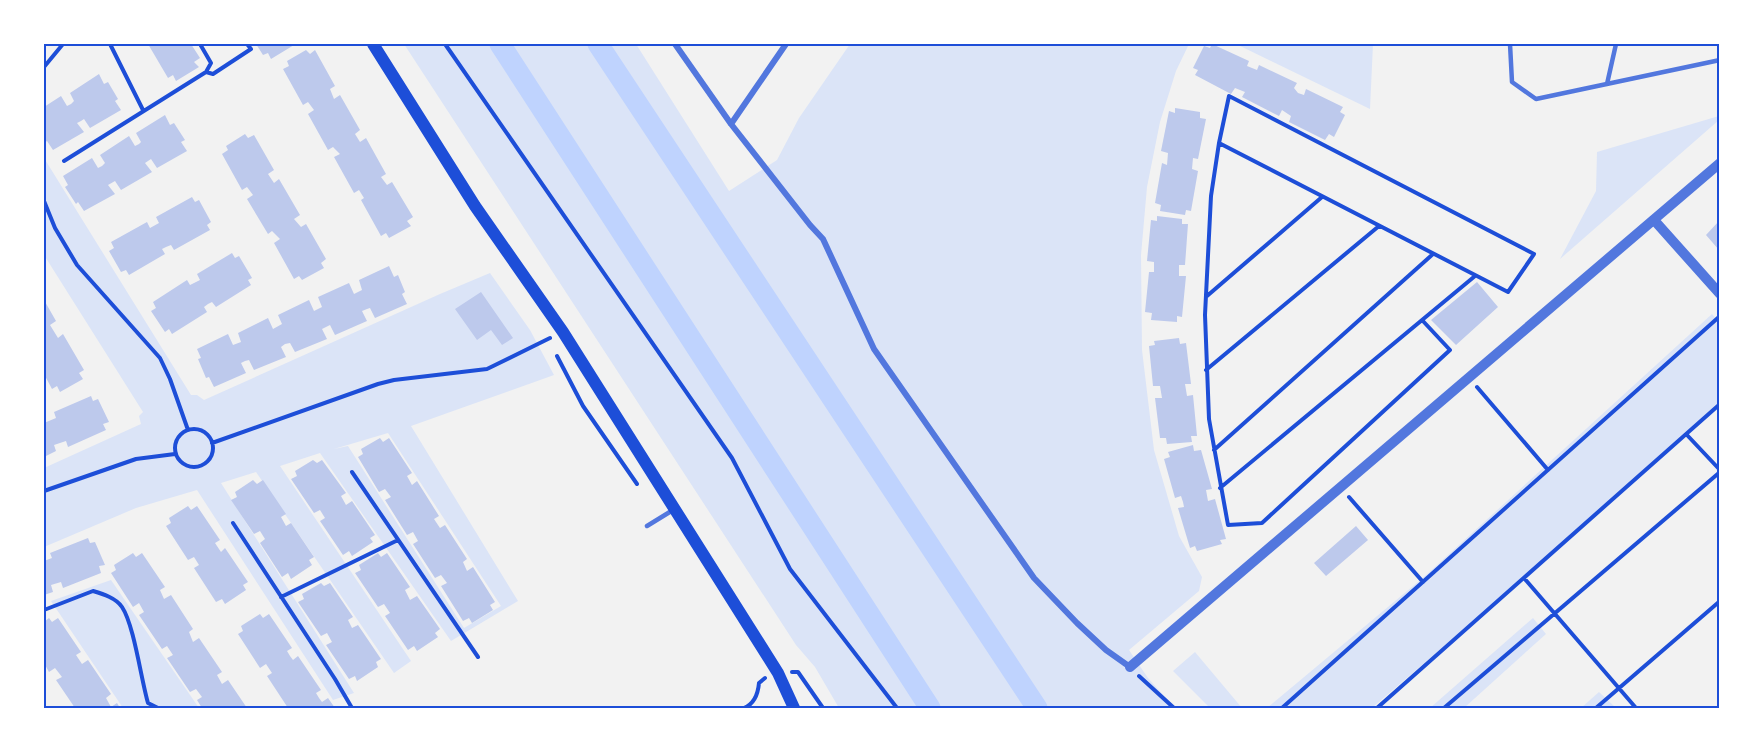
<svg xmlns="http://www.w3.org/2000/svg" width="1763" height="752" font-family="'Exo 2',sans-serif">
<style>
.green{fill:#dbe4f7;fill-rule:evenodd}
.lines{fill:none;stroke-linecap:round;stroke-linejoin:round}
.canal{stroke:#bfd3fe;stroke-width:21}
.building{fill:#bdc9ec}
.path{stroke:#1d4ed8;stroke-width:4}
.service{stroke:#5277de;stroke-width:4.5}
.minor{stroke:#5277de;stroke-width:6}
.tertiary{stroke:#5277de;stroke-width:10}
.secondary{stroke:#1d4ed8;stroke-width:12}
.neatline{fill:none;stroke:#1d4ed8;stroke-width:2}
</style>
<rect width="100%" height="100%" fill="#f2f2f2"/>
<!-- green -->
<path class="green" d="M404,44H636L729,191L777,160L799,118L850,44H1189L1176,71L1160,122L1147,187L1141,255L1142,350L1154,450L1179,536L1202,577L1199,591L1129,650L1148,678L1175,708H839L815,667L796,645Z
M1236,44H1373L1370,109Z
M1719,116V120L1560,259L1596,191L1597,152Z
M44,158L191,395H197L204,400L440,294L490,273L530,330L554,375L411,426L518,601L451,641L320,453L280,466L411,661L394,673L256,472L221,483L354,693L333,700L197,490L136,508L44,547V468L141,424L139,416L143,412L44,255ZM388,433L501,606L464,628L348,446L334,449Z
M1712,314L1719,322V402L1523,578L1372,708H1267L1425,576Z
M111,580L199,708H123L51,601Z
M1533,618L1546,634L1464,708H1430Z
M1195,652L1242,708H1210L1173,671Z
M1599,692L1615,707L1613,708H1581Z"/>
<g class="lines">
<!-- canal -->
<path class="canal" d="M500,44L930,708
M598,44L1037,708"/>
</g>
<!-- building -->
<path class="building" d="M148,44H191L200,58L194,62L199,67L176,81L173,75L168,78Z
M256,44H293L294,45L271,59L268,53L263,55Z
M1212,44L1249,61L1247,66L1257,70L1259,65L1297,83L1294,88L1298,93L1304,95L1306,89L1343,107L1340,112L1345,115L1334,137L1329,134L1325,140L1289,122L1291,116L1282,110L1279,116L1242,97L1245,92L1235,88L1231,94L1195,75L1198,70L1193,68L1204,46L1210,48Z
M306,50L310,54L315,50L335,86L330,89L334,99L340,95L360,130L355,134L360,142L366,138L386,174L381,177L387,185L392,182L413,217L407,221L411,226L389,238L386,233L381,236L361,200L364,198L359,190L354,193L334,157L340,154L333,147L328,150L308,114L314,110L308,102L303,105L283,69L289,66L287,61Z
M99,74L104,84L108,82L118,99L115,101L121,110L90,128L84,119L81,121L77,123L84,132L53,150L47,141L44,143V107L61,96L67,106L71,104L74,101L70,93Z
M1175,108L1200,112V118L1206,119L1198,159L1193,158L1192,169L1198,171L1191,211L1186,210L1185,215L1160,211L1161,205L1155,203L1162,163L1167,165L1168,153L1161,151L1169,111L1175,113Z
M165,115L170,125L174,123L185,140L181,142L187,151L157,168L151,159L145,163L152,172L121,190L115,181L108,185L115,194L84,211L78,202L76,204L65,187L68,185L63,176L92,158L98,168L102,166L105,163L100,155L129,136L135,146L139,144L141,142L136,133Z
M245,134L248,138L254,135L274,170L268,174L274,183L279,179L300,215L294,219L301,227L306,224L326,259L321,263L324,268L302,280L299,276L294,279L274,243L280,239L272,231L268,234L247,199L253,195L247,187L242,190L222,154L228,150L226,146Z
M192,197L195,202L199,200L211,222L207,225L210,230L174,250L171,245L166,247L162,249L165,254L129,275L126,270L121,272L109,251L114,248L111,242L147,222L150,228L159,223L156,217Z
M1157,216L1182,219V224H1188L1185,265H1179V276H1186L1182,317L1177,316V322L1151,320L1152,313L1145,312L1149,272H1154V262L1147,261L1151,220L1157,221Z
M1719,221V250L1706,235Z
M232,253L235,258L239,256L252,278L248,280L251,285L216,307L212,302L208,304L204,307L207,312L172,334L169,329L165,332L151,311L156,308L153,302L187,280L190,285L200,280L197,274Z
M389,266L394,277L398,275L405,292L402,294L407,304L375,318L370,308L367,309L362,311L367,321L335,335L330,325L322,329L327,339L295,352L290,343L285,344L281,347L286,357L254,370L249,360L245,361L241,363L246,373L214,387L209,377L206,378L198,359L201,358L197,349L228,334L233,345L241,342L238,333L268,318L273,329L282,324L278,315L309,300L314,311L322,307L318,297L349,283L354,294L362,290L359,280Z
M1477,282L1498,307L1456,345L1431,320Z
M481,292L513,338L502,345L491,330L477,340L455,309Z
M44,300L56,321L50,325L58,338L63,334L84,370L79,373L83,379L60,392L57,386L52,389L44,374Z
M1179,338L1180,344L1186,343L1191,384H1185L1187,396L1193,395L1197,436H1191L1192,442L1167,444L1166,438H1160L1155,398H1162L1160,386H1153L1149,346L1155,345L1154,341Z
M91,396L93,401L98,399L109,422L103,424L106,430L68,447L66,441L54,445L56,451L44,457V423L56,418L54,412Z
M380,438L383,442L389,438L412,473L407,476L412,485L417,481L439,516L434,519L440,528L445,525L467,559L463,562L467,571L473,567L495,602L490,605L493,610L472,623L469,618L463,621L441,586L447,583L441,575L435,578L413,544L418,541L413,532L407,535L385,500L391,497L385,489L379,492L358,457L363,454L361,449Z
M1193,445L1194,451L1201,450L1212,489L1206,490L1208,501L1215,499L1226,539L1220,540L1222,544L1197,551L1195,546L1190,548L1178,508L1184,507L1183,502L1181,496L1175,498L1164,459L1170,457L1168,452Z
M313,460L317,463L322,460L346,493L341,496L346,505L352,501L375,535L370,538L373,542L352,556L349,551L343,555L320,521L325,518L320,510L314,513L291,479L297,476L295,471Z
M253,480L257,484L263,480L286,514L281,517L286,526L291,523L314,557L309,560L312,565L291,579L288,573L282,577L260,543L265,539L260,531L254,534L231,500L237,497L235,492Z
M188,506L191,510L197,506L220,540L215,543L221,552L225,548L248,582L243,585L246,590L225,604L222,599L216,602L194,568L199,565L194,557L188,560L166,526L171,523L169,518Z
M1356,526L1368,540L1326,576L1314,563Z
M88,538L90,543L95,542L105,565L99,566L101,573L63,588L61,582L51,585L53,592L44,595V561L52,558L50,553Z
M133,553L136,557L142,553L165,587L160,590L164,599L171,595L193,629L189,632L193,642L199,638L222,672L217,675L222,684L228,680L247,708H202L197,700L202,697L196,689L190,692L167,658L173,655L167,646L162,649L139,615L144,612L139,603L133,607L111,573L116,570L114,565Z
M378,553L381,557L387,553L410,587L405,590L410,600L417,596L440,629L435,633L438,637L417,651L414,646L408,650L385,616L390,613L384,604L378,607L355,573L361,570L359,565Z
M321,583L324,586L330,583L353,617L348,620L352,628L358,625L381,659L376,662L378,667L357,681L355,676L349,679L326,645L332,642L327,633L321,636L298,602L304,599L302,594Z
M260,614L263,618L269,614L292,648L287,651L290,656L293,660L298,656L321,690L316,693L319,698L322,702L328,698L335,708H296L295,707L288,708L267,676L272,673L266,664L260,668L238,634L243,631L241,626Z
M49,618L52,622L58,618L81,652L76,655L82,664L88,660L111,694L106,698L111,707L117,703L120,708H75L56,680L62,677L55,668L49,672L44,663V622Z"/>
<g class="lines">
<!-- path -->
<path class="path" d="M110,44L143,110
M200,44L211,63L206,72L213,74L251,49L247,44
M445,44L732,458L790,569L897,708
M44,67L63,44
M1219,143L1508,292L1534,254L1229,96L1219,143L1211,196L1205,315L1209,419L1228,525L1262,523L1450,350L1422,320
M64,161L206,72
M44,201L55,228L77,265L160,358L170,379L188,430
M1207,296L1322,197
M557,356L583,406L637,484
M1206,370L1379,226
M1477,387L1548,470
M175 448a19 19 0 1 1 38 0a19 19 0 1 1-38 0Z
M1687,435L1720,470
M212,443L378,384L394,380L487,369L550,338
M1214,450L1433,254
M352,472L478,657
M1220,488L1475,276
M44,491L136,459L175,454
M1349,497L1423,582
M233,523L335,679L352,708
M1524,578L1636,708
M281,597L398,540
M44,610L93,591C103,594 116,598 122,607C134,625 141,679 148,703L158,708
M792,672H798L823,708
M1139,676L1174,708
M744,708C754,704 758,694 759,683L765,678
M1282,708L1720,316
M1377,708L1720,404
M1444,708L1720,472
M1596,708L1720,601"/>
<!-- service -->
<path class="service" d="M1510,44L1512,82L1536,99L1720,60
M1607,84L1616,44
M647,526L673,510"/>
<!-- minor -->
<path class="minor" d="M675,44L731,124L810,225L823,239L874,349L1034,578L1077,623L1106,650L1130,667
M731,124L786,44"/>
<!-- tertiary -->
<path class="tertiary" d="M1654,220L1720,294
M1130,667L1720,163"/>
<!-- secondary -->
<path class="secondary" d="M373,44L475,206L563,332L778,673L794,708"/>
</g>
<!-- border -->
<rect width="1763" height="752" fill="none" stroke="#ffffff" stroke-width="90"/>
<rect x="45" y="45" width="1673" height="662" class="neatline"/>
</svg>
